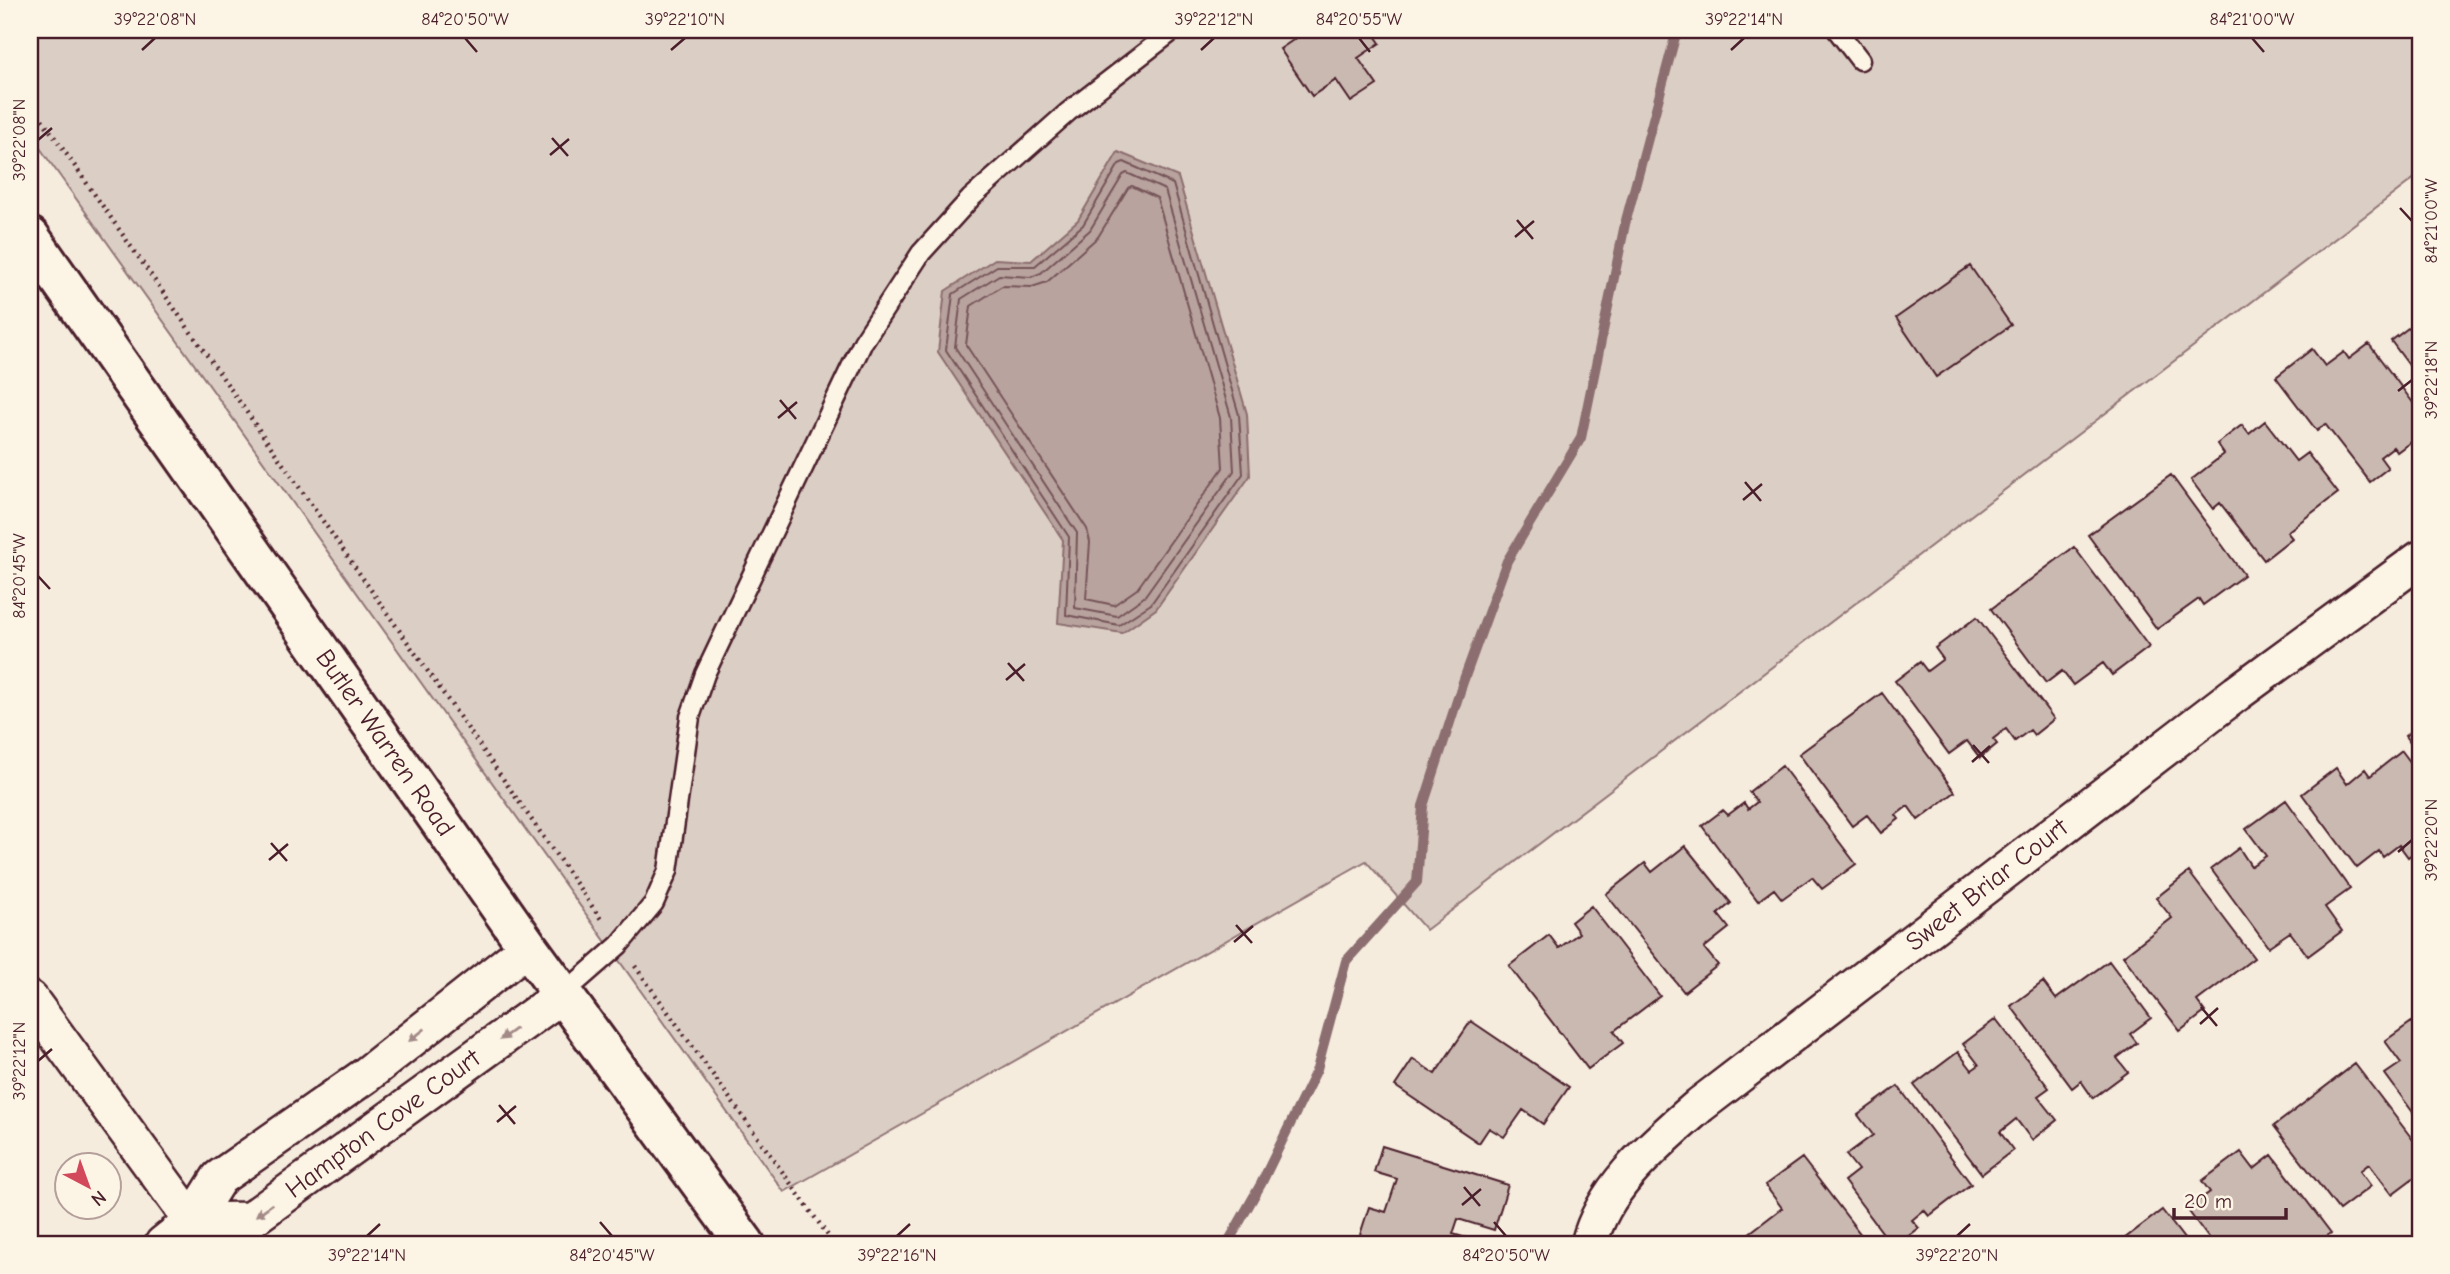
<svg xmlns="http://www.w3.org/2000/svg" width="2450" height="1274" font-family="'Comic Neue',sans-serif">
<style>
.green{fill:#dbcec4;stroke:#927678;stroke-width:2}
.water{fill:#b8a39e;stroke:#8c6e70;stroke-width:2}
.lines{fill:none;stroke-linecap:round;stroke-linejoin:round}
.shore{stroke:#765459;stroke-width:2}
.stream{stroke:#8c6e70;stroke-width:10}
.building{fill:#cab9b1;stroke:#4a1f2b;stroke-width:2}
.service-casing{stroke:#4a1f2b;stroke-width:23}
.minor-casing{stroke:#4a1f2b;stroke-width:40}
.secondary-casing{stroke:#4a1f2b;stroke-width:44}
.path{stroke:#4a1f2b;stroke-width:4.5;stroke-dasharray:2 5;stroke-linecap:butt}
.service{stroke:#fcf5e5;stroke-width:18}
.minor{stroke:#fcf5e5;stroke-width:35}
.secondary{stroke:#fcf5e5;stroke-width:38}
.oneway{fill:#a38a88}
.ticks{fill:none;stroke:#4a1f2b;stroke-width:2.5}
.labels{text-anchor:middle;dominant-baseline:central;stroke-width:5;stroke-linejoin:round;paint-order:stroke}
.street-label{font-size:26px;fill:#4a1f2b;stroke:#fcf5e5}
.neatline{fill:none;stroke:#4a1f2b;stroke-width:2.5}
.ticks-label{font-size:18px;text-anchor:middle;fill:#4a1f2b}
</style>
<rect width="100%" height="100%" fill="#f5ecde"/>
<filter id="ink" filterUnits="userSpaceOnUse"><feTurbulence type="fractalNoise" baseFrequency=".0143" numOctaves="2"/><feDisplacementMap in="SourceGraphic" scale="14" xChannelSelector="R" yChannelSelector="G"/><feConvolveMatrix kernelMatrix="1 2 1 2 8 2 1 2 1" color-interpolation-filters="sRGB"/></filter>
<g filter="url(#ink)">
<!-- green -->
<path class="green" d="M30,30H2420V174L1426,930L1366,861L784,1192L30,134Z"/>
<!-- water -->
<path class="water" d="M1118,152L1178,177L1247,414L1250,476L1156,609L1122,633L1058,623L1063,540L938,352L945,291L995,259L1031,261L1078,220Z"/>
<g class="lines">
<!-- shore -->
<path class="shore" d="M1124,162L1173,184L1239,415L1243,474L1151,604L1119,625L1066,615L1069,537L946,350L953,294L997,266H1035L1083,225L1119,164Z
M1127,173L1165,190L1231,417L1234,471L1144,597L1117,616L1075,608L1077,533L955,347L961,299L999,275L1031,277L1041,273L1090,230L1123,175Z
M1132,186L1157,198L1220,418L1223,468L1137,589L1114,605L1086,599L1090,542L1087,529L966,345L971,306L1002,286L1032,287L1047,282L1098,237L1128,188Z"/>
<!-- stream -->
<path class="stream" d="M1227,1244L1261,1184L1317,1069L1346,961L1417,882L1423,806L1463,682L1507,561L1581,438L1625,224L1677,30"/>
</g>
<!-- building -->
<path class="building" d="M1308,30H1371L1380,43L1358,58L1377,85L1351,102L1336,80L1312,96L1280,49Z
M1970,266L2011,325L1936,377L1896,318Z
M2420,319V380L2391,341Z
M2369,344L2420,412V435L2397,452L2393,447L2380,457L2388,468L2370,482L2325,424L2317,431L2276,377L2312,349L2325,366L2344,352L2349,359Z
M2265,421L2296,461L2307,453L2338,493L2287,532L2292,538L2264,560L2220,503L2213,509L2191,480L2224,454L2217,444L2242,425L2249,434Z
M2171,475L2244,575L2203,605L2199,599L2157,629L2088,535Z
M2074,547L2149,647L2112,675L2103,663L2073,685L2062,671L2046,683L1991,609Z
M1977,617L2054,719L2034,735L2030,730L2015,741L2006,729L1993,739L1997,744L1980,758L1967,741L1949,754L1895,681L1920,662L1927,671L1943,659L1935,648Z
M1882,693L1955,792L1918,820L1908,806L1896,815L1899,819L1881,833L1867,815L1852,826L1799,754Z
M2420,724V756L2405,736Z
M2402,751L2420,775V848L2408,857L2399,845L2383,857L2379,851L2357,868L2302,794L2336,768L2347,784L2365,769L2370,776Z
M1782,766L1856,864L1822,889L1812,877L1782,899L1774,889L1758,901L1702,826L1723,810L1728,815L1744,803L1748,809L1757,802L1749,792Z
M2286,800L2350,889L2325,907L2342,931L2308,956L2290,932L2268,947L2211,869L2239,848L2251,866L2266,856L2246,829Z
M1685,846L1731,903L1718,914L1729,928L1704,948L1718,965L1684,992L1606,894L1645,863L1652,872Z
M2189,872L2254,958L2197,1001L2205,1012L2180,1031L2123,956L2172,918L2156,898Z
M1591,906L1660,996L1614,1031L1623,1043L1588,1069L1509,966L1549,935L1559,948L1579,933L1571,922Z
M2109,961L2151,1018L2130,1034L2137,1043L2117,1058L2128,1072L2093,1098L2081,1081L2072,1088L2011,1006L2043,982L2056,999Z
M2420,1016V1122L2385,1074L2401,1063L2385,1041Z
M1996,1019L2049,1088L2038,1096L2057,1120L2032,1140L2016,1119L2000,1132L2013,1150L1982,1174L1914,1085L1958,1052L1972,1070L1979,1065L1963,1044Z
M1471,1021L1569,1087L1543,1124L1523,1110L1504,1137L1489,1128L1479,1143L1395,1086L1413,1059L1435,1074Z
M2355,1064L2420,1149V1173L2392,1194L2369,1164L2360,1171L2371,1186L2339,1210L2274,1126Z
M1898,1086L1971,1184L1929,1216L1924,1210L1912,1220L1919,1228L1898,1244H1891L1844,1181L1858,1170L1846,1155L1873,1135L1858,1115Z
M1382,1146L1508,1185L1494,1230L1458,1219L1453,1234L1473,1240L1472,1244H1369L1358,1241L1369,1207L1386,1212L1397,1179L1374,1172Z
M2241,1152L2254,1169L2272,1155L2331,1233L2316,1244H2213L2187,1209L2210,1192L2202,1181Z
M1802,1158L1868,1244H1735L1782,1208L1765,1185Z
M2162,1210L2188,1244H2128L2124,1239Z"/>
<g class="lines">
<!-- service casing -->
<g class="service-casing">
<path id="service" d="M1837,30L1860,60
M563,994L619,945L654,903L668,871L690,717L705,674L863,342L921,253L971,198L1068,112L1174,30"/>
</g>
<!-- minor casing -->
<g class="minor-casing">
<path id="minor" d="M30,999L205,1239
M192,1221L250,1220L563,994
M163,1244L192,1221L219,1178L365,1076L528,947
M1589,1244C1604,1185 1656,1144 1700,1105L2237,693L2420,559"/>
</g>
<!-- secondary casing -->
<g class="secondary-casing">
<path id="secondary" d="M30,237L528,947L745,1244"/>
</g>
<!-- path -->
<path class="path" d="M30,102L603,922
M635,966L834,1244"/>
<!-- service -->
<use href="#service" class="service"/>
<!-- minor -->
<use href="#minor" class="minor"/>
<!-- secondary -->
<use href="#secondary" class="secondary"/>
</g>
<!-- one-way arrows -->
<defs><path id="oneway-solid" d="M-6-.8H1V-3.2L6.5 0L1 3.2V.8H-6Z" transform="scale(1.75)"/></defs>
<g class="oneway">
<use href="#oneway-solid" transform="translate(508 1034) rotate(144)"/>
<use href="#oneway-solid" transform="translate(417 1035) rotate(142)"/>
<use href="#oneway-solid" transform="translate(264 1210) rotate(144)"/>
</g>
</g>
<!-- ticks -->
<path class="ticks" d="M465,38L477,52M1359,38L1370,52M2252,38L2264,52M142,50L155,38M671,50L685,38M1201,50L1214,38M1731,50L1744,38M552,138L568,156M38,140L52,128M550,155L569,139M2400,208L2412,221M1517,220L1533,239M1515,237L1534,221M2398,391L2412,380M780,400L796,419M778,418L797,402M1745,482L1761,501M1743,500L1762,484M38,576L50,589M1008,663L1024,681M1006,680L1025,664M1973,745L1989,763M1972,762L1990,746M271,843L287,861M2398,852L2412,840M269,860L288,844M1236,925L1252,943M1234,942L1253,926M2201,1007L2217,1026M2200,1024L2218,1008M38,1061L52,1049M499,1105L515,1124M497,1122L516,1106M1464,1187L1480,1206M1462,1205L1481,1189M600,1222L612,1236M1494,1222L1506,1236M367,1236L380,1224M897,1236L910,1224M1957,1236L1970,1224"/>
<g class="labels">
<!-- street labels -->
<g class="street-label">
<text transform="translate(385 743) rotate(55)">Butler Warren Road</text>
<text transform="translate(1987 885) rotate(-38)">Sweet Briar Court</text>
<text transform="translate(383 1124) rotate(-36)">Hampton Cove Court</text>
</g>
</g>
<!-- margin -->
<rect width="2450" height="1274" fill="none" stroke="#fcf5e5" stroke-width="77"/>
<!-- north arrow -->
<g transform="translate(88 1186) rotate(139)"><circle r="33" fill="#fcf5e5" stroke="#b59f9b" stroke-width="2"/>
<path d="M0-5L12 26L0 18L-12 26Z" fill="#d1495b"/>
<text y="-10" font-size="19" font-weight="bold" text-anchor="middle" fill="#4a1f2b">N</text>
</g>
<!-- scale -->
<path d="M2174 1208v10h112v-10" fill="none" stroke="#4a1f2b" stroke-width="3.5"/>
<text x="2184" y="1208" font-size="21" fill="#4a1f2b" stroke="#fcf5e5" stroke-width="5" paint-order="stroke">20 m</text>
<rect x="38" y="38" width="2374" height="1198" class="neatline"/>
<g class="ticks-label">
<text x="155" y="25">39°22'08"N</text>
<text x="465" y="25">84°20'50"W</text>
<text x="685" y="25">39°22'10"N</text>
<text x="1214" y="25">39°22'12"N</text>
<text x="1359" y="25">84°20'55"W</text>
<text x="1744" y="25">39°22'14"N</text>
<text x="2252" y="25">84°21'00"W</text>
<text transform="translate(19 140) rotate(-90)" y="6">39°22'08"N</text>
<text transform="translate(2431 221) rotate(-90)" y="6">84°21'00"W</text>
<text transform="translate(2431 380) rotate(-90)" y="6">39°22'18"N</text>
<text transform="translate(19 576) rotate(-90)" y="6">84°20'45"W</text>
<text transform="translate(2431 840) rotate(-90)" y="6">39°22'20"N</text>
<text transform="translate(19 1061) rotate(-90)" y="6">39°22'12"N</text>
<text x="367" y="1261">39°22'14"N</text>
<text x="612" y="1261">84°20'45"W</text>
<text x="897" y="1261">39°22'16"N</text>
<text x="1506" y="1261">84°20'50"W</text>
<text x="1957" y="1261">39°22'20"N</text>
</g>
</svg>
